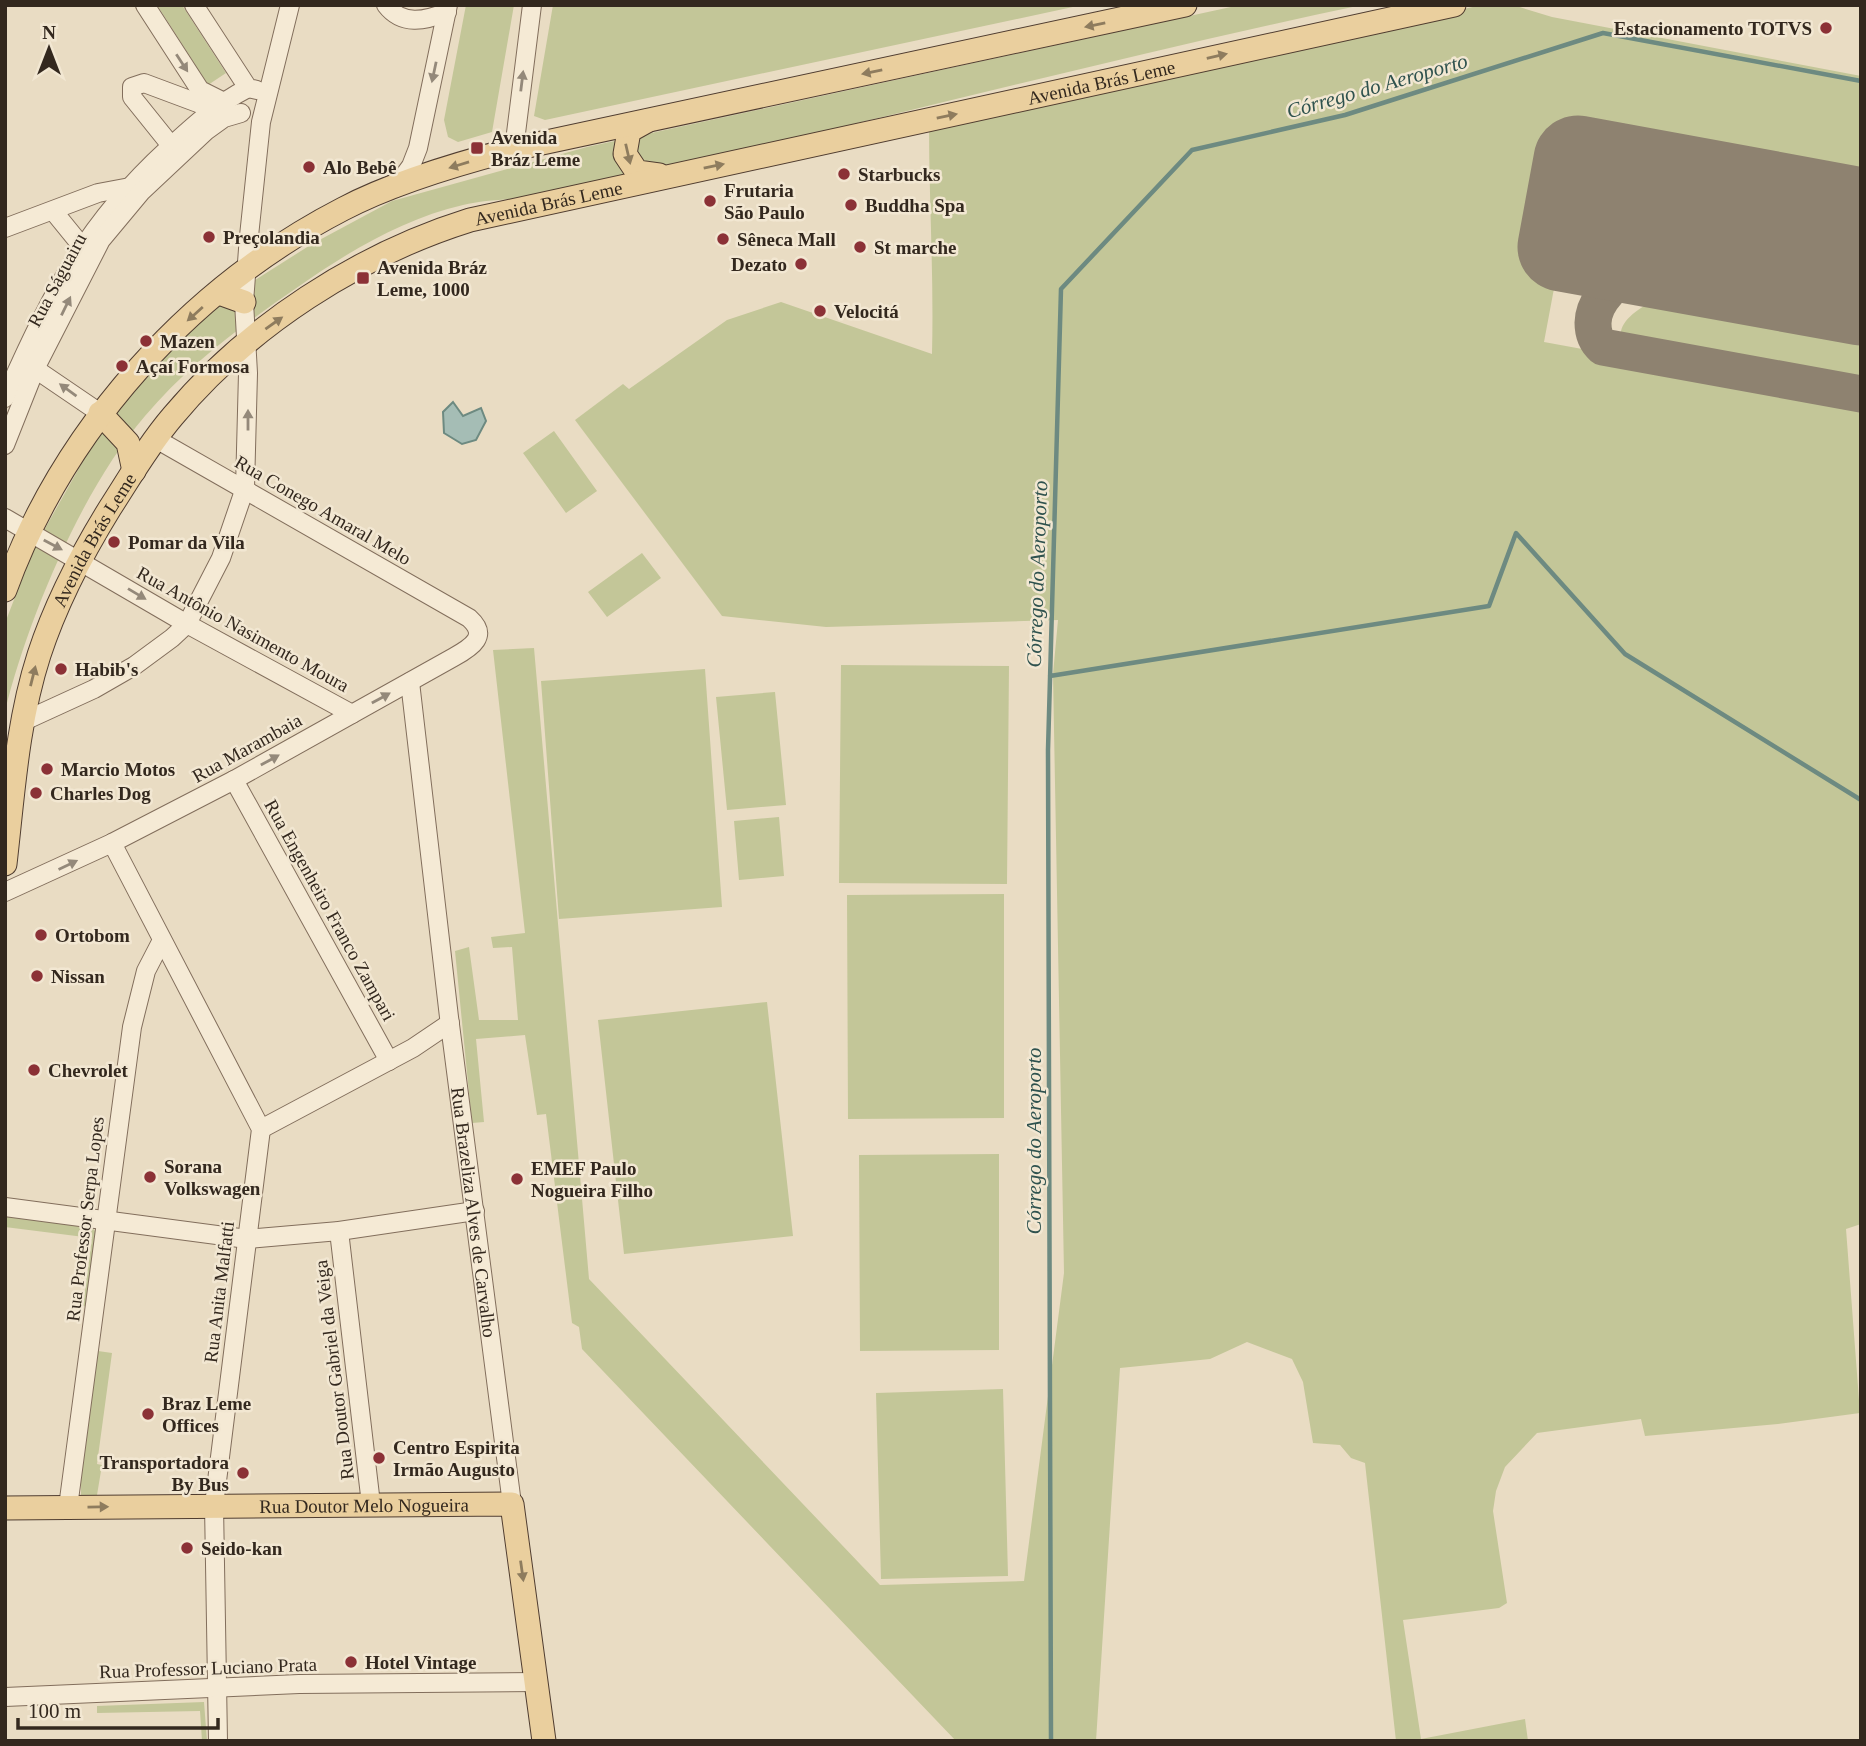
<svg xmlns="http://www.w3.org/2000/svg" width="1866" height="1746" font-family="'Times New Roman',serif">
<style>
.green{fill:#c3c698}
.water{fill:#a5bdb5;stroke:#6d8a81;stroke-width:2}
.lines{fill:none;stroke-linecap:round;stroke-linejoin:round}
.stream{stroke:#6d8a81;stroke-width:4.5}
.taxiway{stroke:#8e8270;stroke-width:37}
.runway{stroke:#8e8270;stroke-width:89}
.minor-casing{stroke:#826e5c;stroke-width:20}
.major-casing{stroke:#503d30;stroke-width:25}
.minor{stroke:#f5ead5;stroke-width:18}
.major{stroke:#eacf9e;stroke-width:23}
.oneway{fill:#8e7c5e}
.oneway2{fill:#94897a}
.poi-dot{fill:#8b3136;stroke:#f2e7d2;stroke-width:2.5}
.labels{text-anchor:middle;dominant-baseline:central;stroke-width:5;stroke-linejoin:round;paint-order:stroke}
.poi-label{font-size:19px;font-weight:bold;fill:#33281e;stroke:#f2e7d2;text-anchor:start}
.street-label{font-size:19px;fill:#33281e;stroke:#f2e7d2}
.water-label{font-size:21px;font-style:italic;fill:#2f524e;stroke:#f2e7d2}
</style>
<rect width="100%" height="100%" fill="#e9dcc3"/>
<!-- green -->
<path class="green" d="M157,5H182L226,73L208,85Z
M466,5H514L492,132L458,142L448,137L444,120Z
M553,5H1082L545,120L534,116Z
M1240,5H1362C1166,46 972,96 778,142C698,162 617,179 537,196C513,200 487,199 463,205C402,219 346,253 295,289C241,326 188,365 145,416C82,489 28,618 5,711V623L34,548L109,415L214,306L312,244L392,201L587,147Z
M1482,5H1513L1552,17L1861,76V212L1578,160L1544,342L1861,400V1224L1846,1229L1860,1413L1778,1424L1645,1436L1641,1419L1537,1433L1505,1467L1496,1491L1493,1511L1507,1603L1499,1608L1403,1620L1421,1739L1525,1719L1528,1741H1396L1365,1463L1351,1458L1340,1445L1313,1443L1303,1382L1292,1359L1247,1342L1210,1359L1120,1368L1096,1741H956L582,1349L579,1327L572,1323L546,1114L537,1115L525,1035L476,1039L484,1122L472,1123L455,951L469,947L479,1020H518L512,947L493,948L491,937L525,933L493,650L534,648L589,1279L880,1585L1024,1581L1064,1273L1053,674L1058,620L826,627L722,616L575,420L623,384L629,389L727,320L781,302L932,354C934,278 929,201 929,125Z
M1718,278L1742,280L1861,301V385L1634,344L1621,335C1619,307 1695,282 1718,278Z
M554,431L597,491L566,513L523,453Z
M642,553L661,578L607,617L588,592Z
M841,665L1009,666L1007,884L839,883Z
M705,669L722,907L559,919L541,681Z
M775,692L786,805L727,810L716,697Z
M779,817L784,876L739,880L734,821Z
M1004,894V1118L848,1119L847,895Z
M767,1002L793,1236L624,1254L598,1020Z
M999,1154V1350L860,1351L859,1155Z
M5,1215L92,1227L97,1234L88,1307L83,1306L92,1238L5,1227Z
M98,1351L112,1353L97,1464L102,1465L96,1501L81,1496V1479Z
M1003,1389L1008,1576L881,1579L876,1393Z
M204,1702L207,1741H202L200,1711L97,1713V1706Z"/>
<!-- water -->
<path class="water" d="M453,402L463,416L481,408L486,421L476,440L462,444L444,433L443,412Z"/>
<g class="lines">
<!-- stream -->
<path class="stream" d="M1050,676L1489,606L1516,533L1625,654L1861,800
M1051,1741L1048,750L1061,289L1192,150L1345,115L1603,33L1861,81"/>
<!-- taxiway -->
<path class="taxiway" d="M1778,237C1759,236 1738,233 1719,236C1680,243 1594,277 1593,323C1593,333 1595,340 1603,347L1861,394"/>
<!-- runway -->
<path class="runway" d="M1861,212L1578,160L1562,247L1861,301"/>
<!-- minor casing -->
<g class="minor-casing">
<g id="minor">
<path d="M145,5L200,90L224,102"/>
<path d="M194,5L248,88L257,90"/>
<path d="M386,5C402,26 425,21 447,12"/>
<path d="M514,149L532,5"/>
<path d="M177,153L132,97V87L144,83L211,108"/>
<path d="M395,188L411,166L418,148L448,5"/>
<path d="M54,212L89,255"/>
<path d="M5,228L98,193L130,187"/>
<path d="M25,362L100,413"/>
<path d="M5,398C49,297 86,224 168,149C194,125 217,104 248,88"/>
<path d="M5,445L36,367L101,240L141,192L206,131L224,118L241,113"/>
<path d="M5,518L187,624L352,714"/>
<path id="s1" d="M410,682L449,1017L512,1504"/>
<path d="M22,722L94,689L134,666L172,638L187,624L221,558L245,488L248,373L244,302L249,236L261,122L290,5"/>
<path d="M234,780L389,1061"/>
<path d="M112,843L261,1129L214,1505L218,1741"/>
<path d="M5,892L112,843L234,780L454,657C472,647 489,636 469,618L156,439"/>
<path d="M261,1129L413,1048L450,1023"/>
<path d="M5,1207L247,1239L339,1231L475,1211"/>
<path d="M339,1231L371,1504"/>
<path d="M68,1507L132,1027L146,971L161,942"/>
<path d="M5,1697L299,1684L538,1682"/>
</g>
</g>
<!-- major casing -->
<g class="major-casing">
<g id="major">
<path d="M647,121L629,131L625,154L637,172L659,175"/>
<path d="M219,293L244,302"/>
<path d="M100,413L128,443L134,471"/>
<path d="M5,590C64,428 190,288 343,209C392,183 460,163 514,149L1185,5"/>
<path id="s2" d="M5,864C13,795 17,723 39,655C56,603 81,555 110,508C130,477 149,444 173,416C248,326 358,255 470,220L1454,5"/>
<path id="s3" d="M5,1508L512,1504L544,1741"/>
</g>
</g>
<!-- minor -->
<use href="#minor" class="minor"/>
<!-- major -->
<use href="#major" class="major"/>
</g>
<!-- one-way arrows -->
<defs><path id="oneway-solid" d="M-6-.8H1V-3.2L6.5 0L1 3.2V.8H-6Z" transform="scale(1.75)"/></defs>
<g class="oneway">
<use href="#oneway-solid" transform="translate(1095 25) rotate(168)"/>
<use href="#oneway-solid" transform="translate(1217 56) rotate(-13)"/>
<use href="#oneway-solid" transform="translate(872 72) rotate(168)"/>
<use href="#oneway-solid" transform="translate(947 116) rotate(-12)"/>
<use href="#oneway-solid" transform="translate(628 154) rotate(77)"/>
<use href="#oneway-solid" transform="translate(459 165) rotate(163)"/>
<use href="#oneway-solid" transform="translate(714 166) rotate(-11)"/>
<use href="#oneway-solid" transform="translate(195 314) rotate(138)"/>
<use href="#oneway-solid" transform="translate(274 323) rotate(-35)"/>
<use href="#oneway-solid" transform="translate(33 676) rotate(-76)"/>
<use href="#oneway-solid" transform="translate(98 1507) rotate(-1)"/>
<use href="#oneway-solid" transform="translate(522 1571) rotate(82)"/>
</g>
<g class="oneway2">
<use href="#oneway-solid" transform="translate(182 63) rotate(57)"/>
<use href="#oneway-solid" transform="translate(434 72) rotate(102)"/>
<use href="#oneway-solid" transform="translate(522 81) rotate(-83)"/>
<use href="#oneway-solid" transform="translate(66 306) rotate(-64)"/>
<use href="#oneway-solid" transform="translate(68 390) rotate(-144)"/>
<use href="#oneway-solid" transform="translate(248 420) rotate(-90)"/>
<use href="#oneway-solid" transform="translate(53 545) rotate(28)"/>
<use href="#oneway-solid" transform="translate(137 594) rotate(31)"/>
<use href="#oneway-solid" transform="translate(381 698) rotate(-29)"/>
<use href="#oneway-solid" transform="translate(270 760) rotate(-29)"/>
<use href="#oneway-solid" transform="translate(68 865) rotate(-26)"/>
</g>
<!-- markers -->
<g class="poi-dot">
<circle cx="1826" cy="28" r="7"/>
<rect x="470" y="141" width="14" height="14" rx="3.5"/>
<circle cx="309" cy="167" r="7"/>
<circle cx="844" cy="174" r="7"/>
<circle cx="710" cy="201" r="7"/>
<circle cx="851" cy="205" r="7"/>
<circle cx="209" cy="237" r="7"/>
<circle cx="723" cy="239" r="7"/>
<circle cx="860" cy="247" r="7"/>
<circle cx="801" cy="264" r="7"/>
<rect x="356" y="271" width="14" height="14" rx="3.5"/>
<circle cx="820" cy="311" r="7"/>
<circle cx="146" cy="341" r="7"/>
<circle cx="122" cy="366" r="7"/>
<circle cx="114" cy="542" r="7"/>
<circle cx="61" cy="669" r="7"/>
<circle cx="47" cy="769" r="7"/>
<circle cx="36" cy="793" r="7"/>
<circle cx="41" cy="935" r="7"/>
<circle cx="37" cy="976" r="7"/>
<circle cx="34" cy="1070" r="7"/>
<circle cx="150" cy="1177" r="7"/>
<circle cx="517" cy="1179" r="7"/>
<circle cx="148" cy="1414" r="7"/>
<circle cx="379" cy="1458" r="7"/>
<circle cx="243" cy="1473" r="7"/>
<circle cx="187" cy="1548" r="7"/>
<circle cx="351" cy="1662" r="7"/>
</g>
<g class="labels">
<!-- poi labels -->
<g class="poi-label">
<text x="1812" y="28" text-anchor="end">Estacionamento TOTVS</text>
<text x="491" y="137">Avenida<tspan x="491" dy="22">Bráz Leme</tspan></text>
<text x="323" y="167">Alo Bebê</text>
<text x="858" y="174">Starbucks</text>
<text x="724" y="190">Frutaria<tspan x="724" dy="22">São Paulo</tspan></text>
<text x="865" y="205">Buddha Spa</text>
<text x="223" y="237">Preçolandia</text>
<text x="737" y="239">Sêneca Mall</text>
<text x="874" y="247">St marche</text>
<text x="787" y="264" text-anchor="end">Dezato</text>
<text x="377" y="267">Avenida Bráz<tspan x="377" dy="22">Leme, 1000</tspan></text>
<text x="834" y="311">Velocitá</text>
<text x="160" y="341">Mazen</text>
<text x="136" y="366">Açaí Formosa</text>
<text x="128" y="542">Pomar da Vila</text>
<text x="75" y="669">Habib's</text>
<text x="61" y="769">Marcio Motos</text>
<text x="50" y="793">Charles Dog</text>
<text x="55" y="935">Ortobom</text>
<text x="51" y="976">Nissan</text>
<text x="48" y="1070">Chevrolet</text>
<text x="164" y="1166">Sorana<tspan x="164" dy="22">Volkswagen</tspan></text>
<text x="531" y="1168">EMEF Paulo<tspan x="531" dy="22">Nogueira Filho</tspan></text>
<text x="162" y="1403">Braz Leme<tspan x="162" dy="22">Offices</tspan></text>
<text x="393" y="1447">Centro Espirita<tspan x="393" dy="22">Irmão Augusto</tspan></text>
<text x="229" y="1462" text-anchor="end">Transportadora<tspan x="229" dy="22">By Bus</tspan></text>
<text x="201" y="1548">Seido-kan</text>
<text x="365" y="1662">Hotel Vintage</text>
</g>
<!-- street labels -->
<g class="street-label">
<text stroke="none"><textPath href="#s2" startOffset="1494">Avenida Brás Leme</textPath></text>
<text stroke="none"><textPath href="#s2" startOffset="928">Avenida Brás Leme</textPath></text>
<text transform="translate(57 280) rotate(-62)">Rua Ságuairu</text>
<text transform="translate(323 510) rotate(30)">Rua Conego Amaral Melo</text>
<text stroke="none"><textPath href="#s2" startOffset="340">Avenida Brás Leme</textPath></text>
<text transform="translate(243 629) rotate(29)">Rua Antônio Nasimento Moura</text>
<text transform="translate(247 748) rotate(-29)">Rua Marambaia</text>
<text transform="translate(330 910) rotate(61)">Rua Engenheiro Franco Zampari</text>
<text stroke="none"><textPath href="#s1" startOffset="534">Rua Brazeliza Alves de Carvalho</textPath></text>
<text transform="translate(85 1219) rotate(-83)">Rua Professor Serpa Lopes</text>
<text transform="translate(219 1292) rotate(-83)">Rua Anita Malfatti</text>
<text transform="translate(334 1370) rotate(-97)">Rua Doutor Gabriel da Veiga</text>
<text stroke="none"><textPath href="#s3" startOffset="359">Rua Doutor Melo Nogueira</textPath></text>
<text transform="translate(208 1668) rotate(-2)">Rua Professor Luciano Prata</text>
</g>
<!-- water labels -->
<g class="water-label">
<text transform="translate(1377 86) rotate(-16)">Córrego do Aeroporto</text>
<text transform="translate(1037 574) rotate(-88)">Córrego do Aeroporto</text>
<text transform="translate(1034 1141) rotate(-90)">Córrego do Aeroporto</text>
</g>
</g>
<!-- border -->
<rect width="1866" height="1746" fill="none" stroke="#33281e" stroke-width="14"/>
<!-- north arrow -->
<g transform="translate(49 49)" stroke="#f2e7d2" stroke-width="5" paint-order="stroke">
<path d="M0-5L12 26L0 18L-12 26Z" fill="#33281e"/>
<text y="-10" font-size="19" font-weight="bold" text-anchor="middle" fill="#33281e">N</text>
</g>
<!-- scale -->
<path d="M18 1718v10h200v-10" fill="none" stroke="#33281e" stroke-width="3.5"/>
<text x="28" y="1718" font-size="21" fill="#33281e" stroke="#f2e7d2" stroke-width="5" paint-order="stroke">100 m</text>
</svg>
